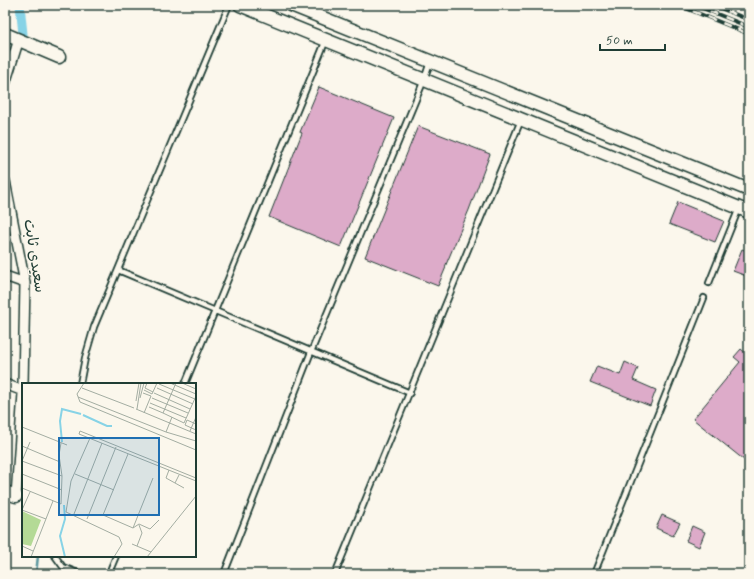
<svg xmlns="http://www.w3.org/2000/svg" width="754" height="579" font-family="Mynerve,'Playpen Sans Arabic',sans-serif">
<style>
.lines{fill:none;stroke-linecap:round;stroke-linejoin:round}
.stream{stroke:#5d979f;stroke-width:2.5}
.canal{stroke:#87d3e6;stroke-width:9}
.building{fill:#ddabc9;stroke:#1f3d34}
.service-casing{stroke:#1f3d34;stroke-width:8}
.minor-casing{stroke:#1f3d34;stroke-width:12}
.tertiary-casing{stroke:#1f3d34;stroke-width:15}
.service{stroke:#fbf7ec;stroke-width:4.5}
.minor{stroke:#fbf7ec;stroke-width:9}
.tertiary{stroke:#fbf7ec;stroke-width:12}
.rail-casing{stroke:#1f3d34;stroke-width:4}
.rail{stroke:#fbf7ec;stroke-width:2.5;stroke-dasharray:8;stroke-linecap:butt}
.labels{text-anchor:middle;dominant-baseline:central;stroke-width:3;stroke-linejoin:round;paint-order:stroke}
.street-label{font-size:15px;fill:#1f3d34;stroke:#fbf7ec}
.inset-river{fill:none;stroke:#87d3e6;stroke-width:2}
.inset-road{fill:none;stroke:#a3ada2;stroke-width:1}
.view{fill:#1f6fb2;fill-opacity:0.15;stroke:#1f6fb2;stroke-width:2}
.inset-edge{fill:none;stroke:#1f3d34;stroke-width:2}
</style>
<rect width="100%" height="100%" fill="#fbf7ec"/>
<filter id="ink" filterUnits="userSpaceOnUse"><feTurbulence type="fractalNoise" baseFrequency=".025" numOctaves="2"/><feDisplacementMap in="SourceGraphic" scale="8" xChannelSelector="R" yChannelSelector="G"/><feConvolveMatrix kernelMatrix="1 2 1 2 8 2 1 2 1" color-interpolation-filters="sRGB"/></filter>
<g filter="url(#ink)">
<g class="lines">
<!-- stream -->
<path class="stream" d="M36,574L38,556"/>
<!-- canal -->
<path class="canal" d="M20,5L23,34"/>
</g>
<!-- building -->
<path class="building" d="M319,87L394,118L341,247L269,217L302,133L300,132Z
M418,126L490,154L469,210L445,267H446L438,286L365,257Z
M678,202L724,221L715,242L669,224Z
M742,249L749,252V277L733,271Z
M741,349L749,356V464L693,419L740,362L734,357Z
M625,362L638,368L633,380L656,390L650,406L590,382L597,366L620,375Z
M662,515L680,523L673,536L656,528Z
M692,526L705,532L699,547L686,541Z"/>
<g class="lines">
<!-- service casing -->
<g class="service-casing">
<path id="service" d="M118,270L410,393
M709,283L739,208
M80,384L85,358L94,327L229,5
M185,384L326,40
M55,556L63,567L80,574
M111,568L116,556
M224,574L311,352L424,80L430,62
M335,574L521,120
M594,574L704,298"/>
</g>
<!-- minor casing -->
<g class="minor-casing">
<path id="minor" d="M5,84L19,39
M5,181L25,283L23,384
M5,276L25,283
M5,384L23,391
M16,496L23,393"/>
</g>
<!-- tertiary casing -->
<g class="tertiary-casing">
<path id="tertiary" d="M240,5L749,212
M291,5L749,190
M5,34L59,57
M5,492L16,496"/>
</g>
<!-- service -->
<use href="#service" class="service"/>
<!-- minor -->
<use href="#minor" class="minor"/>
<!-- tertiary -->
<use href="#tertiary" class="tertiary"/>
<!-- rail casing -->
<g class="rail-casing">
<path id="rail" d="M678,5L749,34
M695,5L749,27
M713,5L749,20"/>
</g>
<!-- rail -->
<use href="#rail" class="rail"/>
</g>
</g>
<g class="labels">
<!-- street labels -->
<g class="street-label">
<text transform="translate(34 256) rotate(81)">سعیدی ثابت</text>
</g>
</g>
<!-- overview -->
<g transform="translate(22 383)">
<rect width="174" height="174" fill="#fbf7ec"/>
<path d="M0,128L19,137L9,163L0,161Z" fill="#b4da96"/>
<path class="inset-river" d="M61,32L85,43H90M40,59L38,38L40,26L59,31M42,122L43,136L38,153L43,174"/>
<path class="inset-road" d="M62,0L55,11L58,19L174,67M125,0L123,5L131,9M148,0L174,11M154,0L141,30L162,40L174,13M160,0L174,6M137,1L173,16M60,5L112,25M135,5L171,21M122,7L130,11L135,0M121,10L129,13L122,30M132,10L168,26M56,14L144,49M118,15L122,0M130,15L166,30M114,18L117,0M128,20L164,35M127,24L141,30M114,26L174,51M115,26L119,0M150,34L144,49L174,58M174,41L165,37L163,42L174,47M0,44L45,62M168,48L174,34M68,55L49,98L44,129L97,154L100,161L92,174M0,63L38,79M106,71L81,132L111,145L117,141L128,146L137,137M0,78L40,93M0,78L8,59M147,87L144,95L153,100M0,91L40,107M53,91L92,107M157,92L153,100L162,105M174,95L58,48L57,51L174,98M0,105L39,121L40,93L37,72L39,60M0,127L24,136M0,127L8,109M52,131L80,60M65,136L94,64M111,145L131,95M110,161L129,169M0,163L11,168M115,163L120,150L117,142M9,174L31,118M125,174L174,113"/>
<path class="view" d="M37,55H137V132H37Z"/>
<rect width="174" height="174" class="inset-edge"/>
</g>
<!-- margin -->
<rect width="754" height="579" fill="none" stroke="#fbf7ec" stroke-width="20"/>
<rect x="10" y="10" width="734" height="559" fill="none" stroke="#1f3d34" stroke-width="1.5" filter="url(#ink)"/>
<!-- scale -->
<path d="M600 44v6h65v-6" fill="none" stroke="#1f3d34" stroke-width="2"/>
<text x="606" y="44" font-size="12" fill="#1f3d34" stroke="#fbf7ec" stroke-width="3" paint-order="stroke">50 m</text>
</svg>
